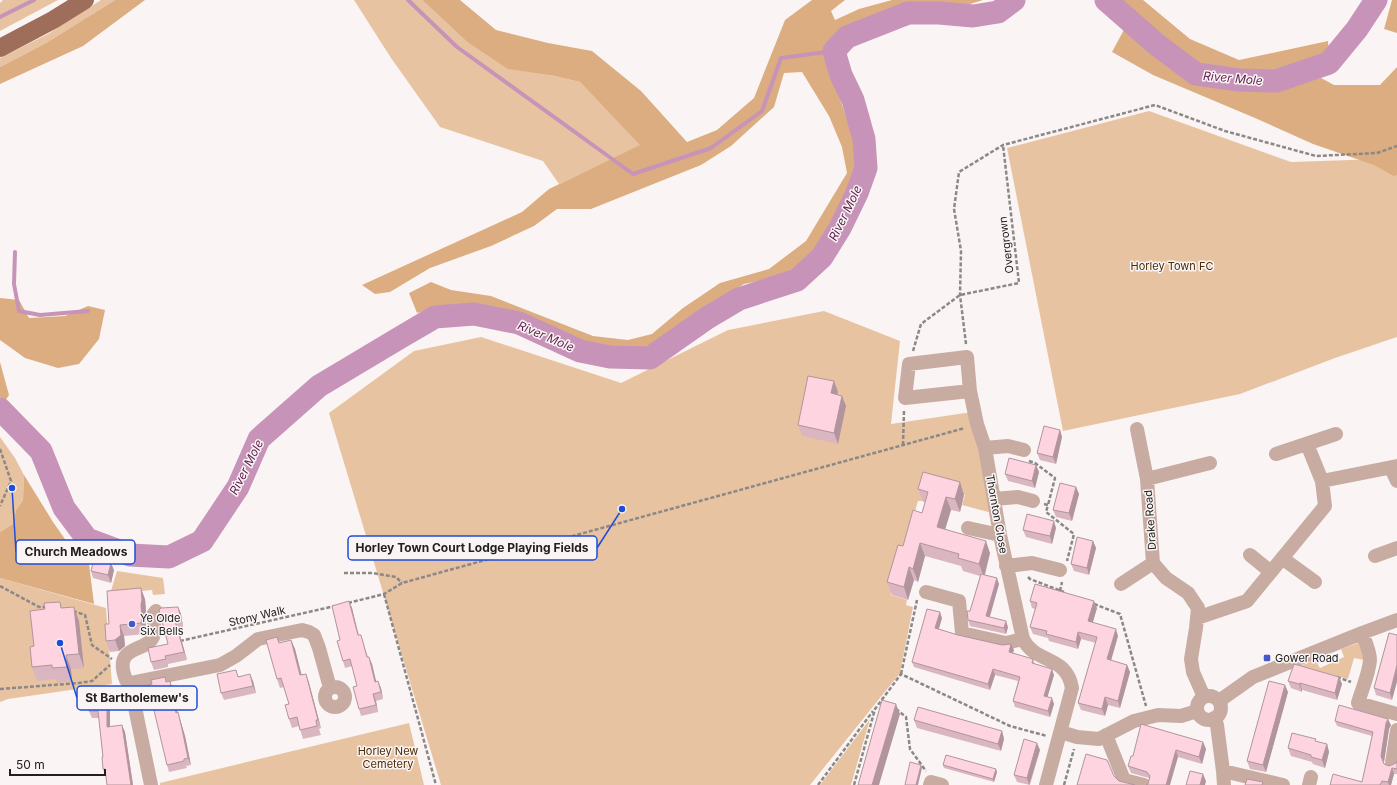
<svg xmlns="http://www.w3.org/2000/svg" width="1397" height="785" font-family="Inter,sans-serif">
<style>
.green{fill:#e8c3a1}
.forest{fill:#dbad80}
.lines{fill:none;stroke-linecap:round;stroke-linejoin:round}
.stream{stroke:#c793b9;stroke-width:4}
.river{stroke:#c793b9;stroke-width:23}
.path{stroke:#8b8887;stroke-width:2.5;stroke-dasharray:4 2;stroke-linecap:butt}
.minor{stroke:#c8aca1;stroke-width:14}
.major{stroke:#9e6e5b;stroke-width:18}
.wall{fill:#dab6c1}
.shaded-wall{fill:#b1949d}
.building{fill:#fdd4e0;stroke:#b1949d}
.poi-dot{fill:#4457cb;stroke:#faf5f4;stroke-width:1.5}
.labels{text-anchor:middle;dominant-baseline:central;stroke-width:3;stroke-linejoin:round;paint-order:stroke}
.street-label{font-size:11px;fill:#222020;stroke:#faf5f4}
.park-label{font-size:11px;fill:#4b2c08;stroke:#faf5f4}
.poi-label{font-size:11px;fill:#222020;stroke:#faf5f4;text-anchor:start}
.water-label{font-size:12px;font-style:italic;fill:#612253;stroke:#faf5f4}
.leader{fill:none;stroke:#1d4ed8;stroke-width:1.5}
.callout-dot{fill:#1d4ed8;stroke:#faf5f4;stroke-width:1.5}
.callout{fill:#faf5f4;stroke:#1d4ed8;stroke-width:1.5}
.callout-label{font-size:12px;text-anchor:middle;font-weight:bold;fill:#222020}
</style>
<rect width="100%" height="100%" fill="#faf5f4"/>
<!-- green -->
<path class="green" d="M3,0H58L0,31V3Z
M101,0H115L46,43L0,67V58L48,34Z
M354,0H422L466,41L550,75L580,82L641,145L559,184L543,161L440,127L391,58Z
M1149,111L1291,162L1380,159L1397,154V337L1335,358L1240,394L1063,431L1007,148Z
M824,311L900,341L891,424L972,412L992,513L962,505L965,495L928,485L923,501H918L891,595L907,600L906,605L913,607L900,673L810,785H441L329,413L414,351L481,337L621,383L728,330Z
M0,437L15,458L24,475L23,500L16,510L13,524L0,532Z
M117,571L163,578L165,594L153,595L152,590L110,594Z
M0,578L106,608L112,684L8,699L0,702Z
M1357,643L1360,644L1364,660L1354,658L1348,679L1300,666L1315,660L1320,668L1344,657L1341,649Z
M870,719L851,785H820Z
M409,723L424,785H160V783Z"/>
<!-- forest -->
<path class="forest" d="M115,0H145L83,46L0,84V67L46,43Z
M422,0H460L496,30L548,43L592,51L641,91L687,142L717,130L754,98L785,20L812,0H845L831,11L835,20L859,9L892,0H983L967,5L927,3L912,5L860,22L831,39L829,61L839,96L856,145V172L835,219L816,252L784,276L744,284L675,327L643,351H604L573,337L527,319L467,308L438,307L417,313L409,293L431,282L451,290L491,296L593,336L628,340L652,334L683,308L720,283L769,269L806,241L847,173L842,147L829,116L802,72L784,73L774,107L731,146L701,165L591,209H557L534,226L491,246L430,268L390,292L375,294L362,285L522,212L549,189L640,145L580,82L550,75L508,69L466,41Z
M1114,0H1143L1190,39L1239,60L1328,41L1329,57L1288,72L1250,75L1205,67L1136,19Z
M1392,0H1397V33L1384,29Z
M1126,26L1168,62L1200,83L1276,90L1321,78L1334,85H1380L1397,67V175L1394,176L1374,165L1313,144L1255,118L1153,75L1112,52Z
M0,298L19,300L29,318L65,316L88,306L105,310L99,339L79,364L58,368L25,358L0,340Z
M0,362L9,395L5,401L0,397Z
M24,475L53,522L74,552L88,556L94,604L0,578V532L13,524L16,510L23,500Z"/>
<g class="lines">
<!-- stream -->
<path class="stream" d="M408,0L457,47L633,174L711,148L762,111L781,58L834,51
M0,17L34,0
M15,252L14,284L19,311L40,315L88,311"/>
<!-- river -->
<path class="river" d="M1106,0L1156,44L1196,74L1239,80L1276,81L1329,63L1357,29L1376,0
M0,409L41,451L64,508L87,539L130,555L169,557L202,541L238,487L259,439L319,386L401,337L435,317L474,314L519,323L580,351L610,357L650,358L707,318L739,299L797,280L822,257L840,228L857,193L866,168L864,139L853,100L841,75L834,51L847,37L908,13H939L973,16L998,12L1014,0"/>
<!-- path -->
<path class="path" d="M966,344L960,295L961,251L954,209L959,172L1003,145L1155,105L1225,131L1316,156L1377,153L1397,146
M913,351L921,324L960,295L1019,283L1003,145
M903,445L904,411
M0,449L11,481L0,506
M1029,461L1035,463L1055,478L1048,505
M1044,504L1048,505L1046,512L1074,534L1067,561
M344,573H372L396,577L402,583
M1028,577L1030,579L1064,592
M0,586L39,607H47
M1060,591L1062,582
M384,594L436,785
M348,603L384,594L402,583L965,428
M1094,604L1120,614L1146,706
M73,611L85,615L92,645L112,659
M180,641L335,606
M901,674L917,600
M1337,677L1351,682
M0,689L79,683L92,681L110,665
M896,709L906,717L910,749L926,771
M818,785L873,711
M854,785L875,709L901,674L1010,726L1047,736
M1064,785L1074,749"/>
<!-- minor -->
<path class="minor" d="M970,391L967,357L909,364L905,398L970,391L977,424L985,448L1000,535L1023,639C1035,664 1067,655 1072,688L1046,785
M1137,429L1147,479L1153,563L1166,578L1188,593L1198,608L1196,628L1191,659L1193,672L1204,697
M1307,444L1322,481
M985,448L1008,446L1024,450
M1276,454L1336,434
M1391,468L1397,481
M1147,479L1210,463
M994,499L1018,497L1033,501
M968,528L1000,535
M1250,555L1271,572
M1375,556L1397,548
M1282,558L1315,582
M1006,566L1032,563L1060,570
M1121,584L1153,563
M926,592L959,601L962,633L1006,643L1023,639
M1197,618L1247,601L1325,506L1322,481L1397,466
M1362,633C1365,641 1370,651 1370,660C1369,674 1362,689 1358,703L1397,714
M130,683L220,665L236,656L258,639L302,630L309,632L314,635L319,648L330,688
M325 697a10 10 0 1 1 20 0a10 10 0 1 1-20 0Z
M1197 708a12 12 0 1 1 24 0a12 12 0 1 1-24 0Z
M1219,701L1253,677L1362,633L1397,620
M1214,718L1217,725L1223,771L1224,785
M1061,732L1077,737L1099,739L1134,721L1158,715L1181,716L1197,711
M1106,735L1124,780L1144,785
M1392,763L1397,730
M1223,771L1283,785
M151,785L130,683L126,680C112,644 146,653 153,637C156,630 154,622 153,615L156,611
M930,785L931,782L942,785
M1309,785L1311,777"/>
<!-- major -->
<path class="major" d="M0,48L53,20L85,0"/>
</g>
<!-- wall -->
<path class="wall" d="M834,381L838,392L837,394L846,406L838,444L802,436L798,425Z
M1060,430L1062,437L1056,464L1040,460L1037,453Z
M1036,465L1039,472L1035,488L1008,481L1005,474Z
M1076,487L1079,494L1072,521L1056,517L1053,510Z
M918,489L964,495L960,512L951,510L945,529L990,553L985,575L999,584L990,617L1008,627L1006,634L970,626L968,620L980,576L963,571L961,566L925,556L918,582L914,580L908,600L892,595L887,582L903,546L922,513L925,502H923Z
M1056,528L1052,544L1026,537L1023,530Z
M1093,541L1096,548L1089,575L1074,571L1071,564Z
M114,570L111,583L93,578L91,571Z
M145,599L146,611L145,616L146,629L145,634L124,636L125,646L119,651L110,652L106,641L109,624Z
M349,601L352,608L359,635L363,642L368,657L372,664L376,682L381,688L383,699L376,701L378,712L361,716L359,709L357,686L352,666L345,668L343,661L340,640Z
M1030,601L1097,608L1093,622L1118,636L1111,661L1127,665L1130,672L1120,708L1108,705L1105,716L1081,710L1078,703L1096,643L1081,639L1078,649L1049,641L1048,638L1033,634L1030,627L1035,609L1032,608Z
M60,602L62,608L74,607L79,621L84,668L71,669L72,681L57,683L56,679L37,681L32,667L34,646L45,609Z
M178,607L181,614L183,627L178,628L187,660L168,664V667L154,670L151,662L168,644Z
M942,618L939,629L958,635L1014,650L1013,653L1033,659L1035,664L1054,675L1047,697L1054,704L1050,717L1015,707L1013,701L1018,681L995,675L990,690L914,667L912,662Z
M1389,633L1392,700L1376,695L1374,688Z
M277,637L279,643L291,640L295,649L301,675L306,674L309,683L321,728L319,729L321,735L303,739L299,726L292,728L289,719V704L284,687L280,688L277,679Z
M239,676L253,681L256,693L224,700L221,693Z
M1339,677L1342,684L1337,700L1302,690V692L1291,688L1288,681Z
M167,682L173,689L177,712L180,720L185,736L191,765L186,766L187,768L169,772L167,765Z
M107,688L110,695V727L125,732L133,785H107L106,776H105L103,769V757L99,718H92L89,711Z
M1288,692L1266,772L1250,769L1247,761Z
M914,720L1002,731L1004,739L1001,751L917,728Z
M1335,721L1391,725L1389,729L1384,762V764L1389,766L1396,763L1397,761V774H1394L1391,785H1330L1362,782L1372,736L1337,726Z
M1203,742L1206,749L1202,764L1178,757L1148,784L1149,778L1131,773L1128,766L1133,756Z
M1317,742L1327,744L1329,752L1325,768L1313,764L1312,762L1291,756L1288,748Z
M1040,750L1030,785L1017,782L1014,775Z
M943,765L997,772L994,782L944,768Z"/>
<!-- shaded-wall -->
<path class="shaded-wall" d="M834,381L838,392L835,404L831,393Z
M842,396L846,406L838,444L834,433Z
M1060,430L1062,437L1056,464L1053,457Z
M1036,465L1039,472L1035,488L1032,481Z
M960,482L964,495L960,512L955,499Z
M1076,487L1079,494L1072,521L1069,513Z
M946,497L951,510L942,540L937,527Z
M1054,521L1056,528L1052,544L1050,536Z
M986,541L990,553L984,577L979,564Z
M1093,541L1096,548L1089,575L1087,568Z
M920,543L925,556L918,582L913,569Z
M111,563L114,570L111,583L108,575Z
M909,567L914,580L908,600L904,587Z
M997,578L999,584L988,622L986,616Z
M141,588L145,599L146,611L145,616L146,629L145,634L141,623Z
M349,601L352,608L360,643L358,635Z
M1094,601L1097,608L1091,628L1088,621Z
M74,607L79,621L84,668L79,654Z
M178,607L181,614L183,627Z
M940,612L942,618L937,634L935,628Z
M175,621L178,628L187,660L184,652Z
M1006,621L1008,627L1006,634L1004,628Z
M120,625L124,636L125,646L119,651L115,640Z
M1116,629L1118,636L1109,667L1107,659Z
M1078,632L1081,639L1078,649L1076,642Z
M291,640L295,649L304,684L300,675Z
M1011,644L1014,650L1011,658L1009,652Z
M66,655L71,669L72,681L67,667Z
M369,657L372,664L378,689L375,682Z
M1127,665L1130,672L1120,708L1118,701Z
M1397,665V682L1392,700L1390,693Z
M993,669L995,675L990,690L988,684Z
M1052,669L1054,675L1046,702L1044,696Z
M250,674L253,681L256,693L253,686Z
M306,674L309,683L321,728L318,720Z
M1339,677L1342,684L1337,700L1335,693Z
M170,681L173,689L179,720L176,713Z
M378,681L381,688L383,699L381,692Z
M1300,683L1302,690V692L1299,684Z
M1285,685L1288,692L1266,772L1263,765Z
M107,688L110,695V734L107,727Z
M373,694L376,701L378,712L376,705Z
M1105,697L1108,705L1105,716L1102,709Z
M1052,698L1054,704L1050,717L1048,711Z
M896,704L900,714L879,785H872Z
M178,712L185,736L191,765L188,758Z
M1388,719L1391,725L1389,729L1384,762L1381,756L1386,723Z
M122,725L125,732L133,785H131Z
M1002,731L1004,739L1001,751L998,744Z
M1203,742L1206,749L1202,764L1199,757Z
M1037,743L1040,750L1029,785L1027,778Z
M1327,744L1329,752L1325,768L1322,760Z
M1176,750L1178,757L1170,785H1166Z
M921,765L922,768L918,785H916Z
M1392,768L1394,774L1391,785H1389L1388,782Z
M996,769L997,772L994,782L993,779Z
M1203,774L1206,781L1205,785H1200Z"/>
<!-- building -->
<path class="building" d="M808,376L834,381L831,393L842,396L834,433L798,425Z
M1044,426L1060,430L1053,457L1037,453Z
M1009,458L1036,465L1032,481L1005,474Z
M923,472L960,482L955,499L946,497L937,527L986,541L979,564L958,558L959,554L920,543L913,569L909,567L904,587L887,582L898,545L903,546L913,510L922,513L928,492L918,489Z
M1060,483L1076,487L1069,513L1053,510Z
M1027,514L1054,521L1050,536L1023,530Z
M1077,537L1093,541L1087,568L1071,564Z
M94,559L111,563L108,575L91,571Z
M981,574L997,578L986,616L1006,621L1004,628L968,620L967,611H970Z
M1035,584L1094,601L1088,621L1116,629L1107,659L1127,665L1118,701L1105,697L1102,709L1078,703L1097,637L1078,632L1076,642L1046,634L1047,631L1030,627L1037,603L1030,601Z
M141,588L142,600L141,605L142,618L141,623L120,625L121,635L115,640L106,641L105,624H109L107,591Z
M349,601L358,635H361L367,657H369L375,682L378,681L381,692L373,694L376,705L359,709L353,687L357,686L350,659L343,661L337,641L340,640L332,606Z
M60,602L61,608L74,607L79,654L66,655L67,667L52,668V665L32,667L30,647L34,646L30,611L45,609L44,603Z
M178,607L181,619L175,621L184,652L165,656L166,659L151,662L148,648L168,644L159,610L161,608Z
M927,609L940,612L935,628L958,635L1002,645L1011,644L1009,652L1033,659L1032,663L1052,669L1044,696L1052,698L1048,711L1013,701L1020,677L993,669L988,684L912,662Z
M1389,633L1397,635V665L1390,693L1374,688Z
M277,637L279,643L291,640L300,675L306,674L318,720H316L317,726L300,730L297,717L289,719L285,705L289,704L281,678L277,679L266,640Z
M1294,664L1339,677L1335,693L1300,683L1299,684L1288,681Z
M236,670L238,677L250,674L253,686L221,693L217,674Z
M165,677L166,682L170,681L176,713L178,712L182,729L188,758L184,759V761L167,765L148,685L152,684L151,680Z
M1269,681L1285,685L1263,765L1247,761Z
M89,688H107V727L122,725L131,785H107L105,769H103L102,757H103L98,711H89Z
M882,700L896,704L872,785H858Z
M1339,705L1388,719L1386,723L1381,756L1384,764L1389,766L1396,763L1397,761V769L1392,768L1388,782L1382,781L1380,785H1330L1333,774L1362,782L1373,732L1335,721Z
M918,707L1002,731L998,744L914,720Z
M1141,724L1203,742L1199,757L1176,750L1166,785H1146L1148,784L1150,776L1147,772L1128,766L1131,756H1133Z
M1292,733L1316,739L1315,741L1327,744L1322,760L1311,757V755L1288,748Z
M1024,739L1037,743L1027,778L1014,775Z
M1086,754L1107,760L1114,776L1119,781L1135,785H1077Z
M946,755L996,769L993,779L943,765Z
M910,762L921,765L916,785H905Z
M1190,771L1203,774L1200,785H1186Z
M1247,779L1263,782L1262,785H1245Z"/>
<!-- markers -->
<g class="poi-dot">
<circle cx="132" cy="624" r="4"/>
<rect x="1263" y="654" width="8" height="8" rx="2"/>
</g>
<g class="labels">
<!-- street labels -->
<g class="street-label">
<text transform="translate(1006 245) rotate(-97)">Overgrown</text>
<text transform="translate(997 514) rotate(80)">Thornton Close</text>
<text transform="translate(1150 520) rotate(-94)">Drake Road</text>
<text transform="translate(257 616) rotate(-13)">Stony Walk</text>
</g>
<!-- park labels -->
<g class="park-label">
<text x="1172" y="266">Horley Town FC</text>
<text x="388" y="751">Horley New<tspan x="388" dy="13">Cemetery</tspan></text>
</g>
<!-- poi labels -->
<g class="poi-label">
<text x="140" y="618">Ye Olde<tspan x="140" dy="13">Six Bells</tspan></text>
<text x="1275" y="658">Gower Road</text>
</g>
<!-- water labels -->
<g class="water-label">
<text transform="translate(1233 78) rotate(5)">River Mole</text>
<text transform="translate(845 213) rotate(-64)">River Mole</text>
<text transform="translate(546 336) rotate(23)">River Mole</text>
<text transform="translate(246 467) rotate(-63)">River Mole</text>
</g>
</g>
<!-- callouts -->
<path class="leader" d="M622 509L597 548M12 488L16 552M60 643L77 698"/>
<g class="callout-dot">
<circle cx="622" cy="509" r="4"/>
<circle cx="12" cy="488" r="4"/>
<circle cx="60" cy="643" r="4"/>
</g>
<g class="callout">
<rect x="348" y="536" width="249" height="24" rx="4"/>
<rect x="16" y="540" width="119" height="24" rx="4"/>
<rect x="77" y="686" width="120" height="24" rx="4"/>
</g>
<g class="callout-label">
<text x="472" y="552">Horley Town Court Lodge Playing Fields</text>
<text x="76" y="556">Church Meadows</text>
<text x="137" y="702">St Bartholemew's</text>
</g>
<!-- scale -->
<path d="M10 769v6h95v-6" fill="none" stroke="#222020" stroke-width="2"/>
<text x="16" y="769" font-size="12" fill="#222020" stroke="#faf5f4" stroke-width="3" paint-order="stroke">50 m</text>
</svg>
